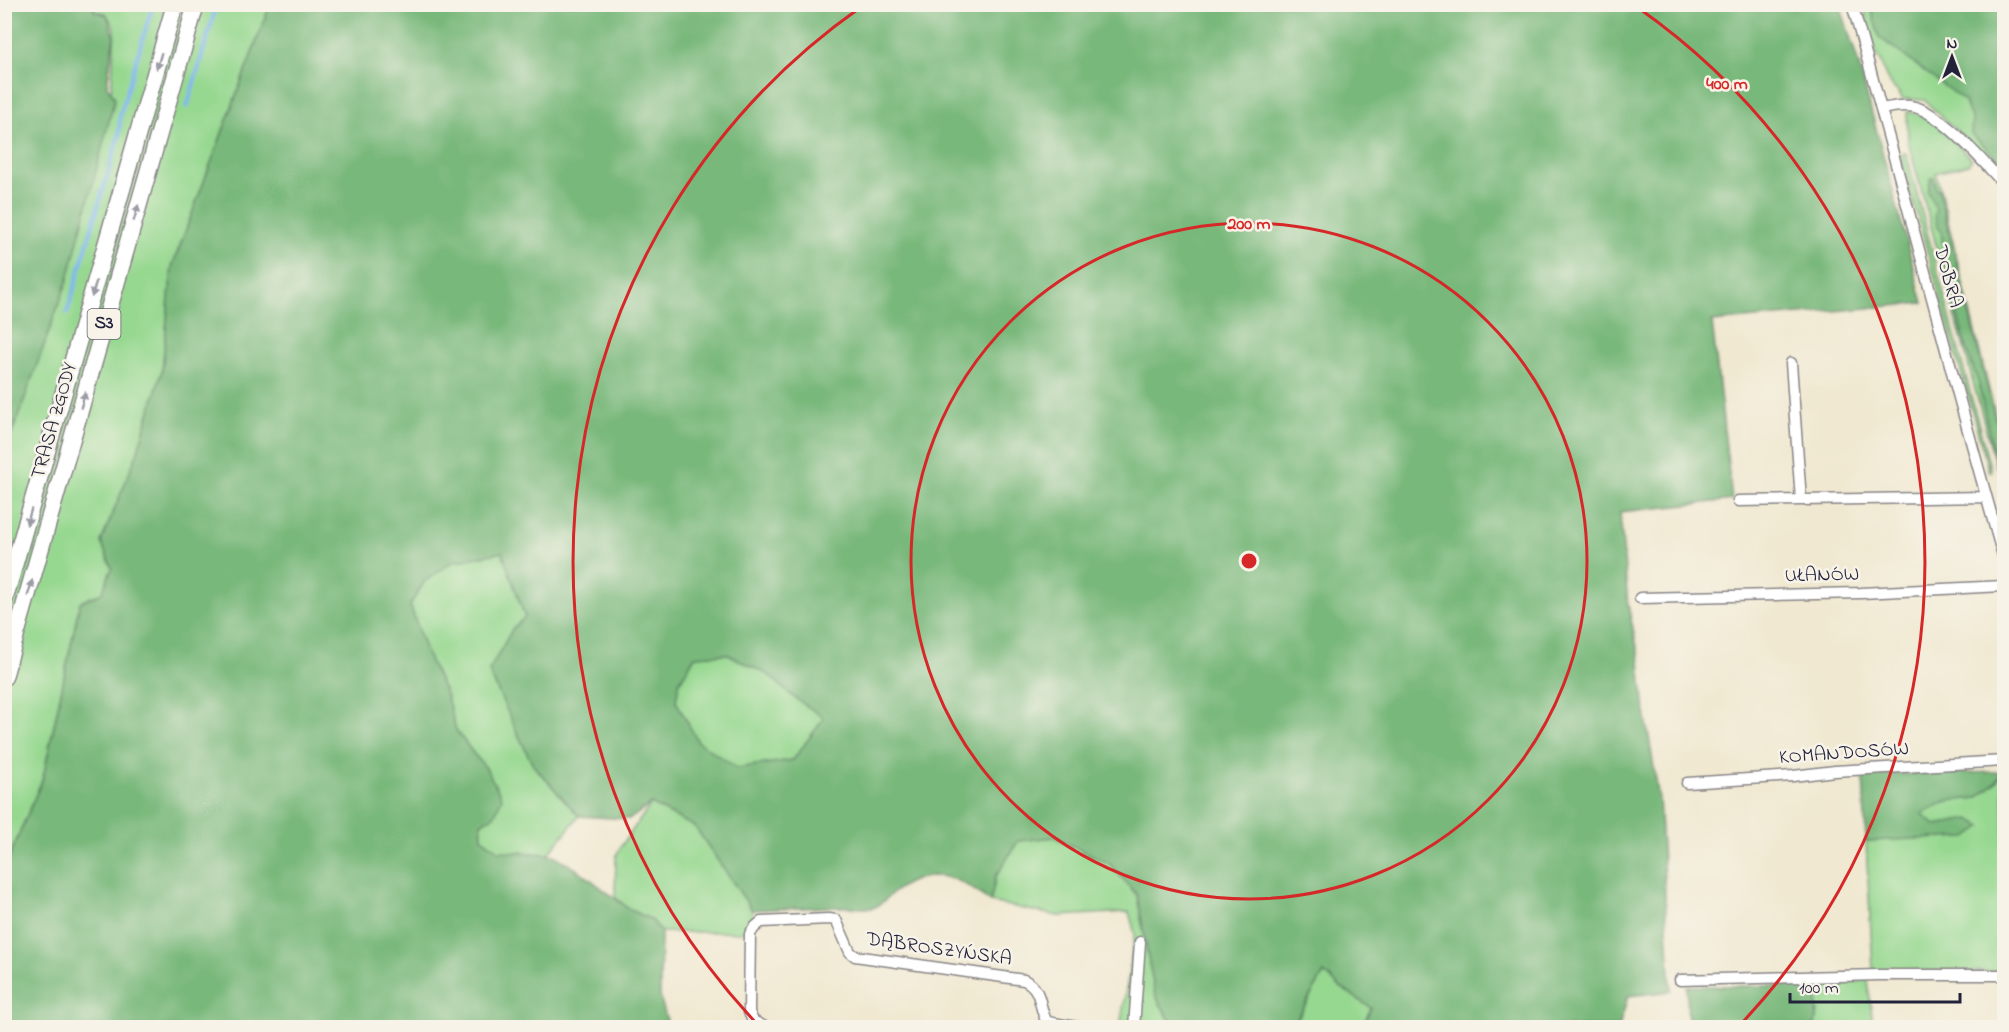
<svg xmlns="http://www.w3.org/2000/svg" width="2009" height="1032" font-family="'Indie Flower',sans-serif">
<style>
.green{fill:#96d890;stroke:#5c7d66;stroke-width:1.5}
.forest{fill:#78b87a;stroke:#4d6d5a;stroke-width:1.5;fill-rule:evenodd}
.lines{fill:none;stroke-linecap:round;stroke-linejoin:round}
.stream{stroke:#82b7f1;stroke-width:4}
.minor-casing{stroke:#898586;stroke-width:13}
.highway-casing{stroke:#898586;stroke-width:19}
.minor{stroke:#fff;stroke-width:10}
.highway{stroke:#fff;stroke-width:16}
.oneway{fill:#9c9ca7}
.ring{fill:none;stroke:#d62828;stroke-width:3}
.labels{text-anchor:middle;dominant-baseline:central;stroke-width:5;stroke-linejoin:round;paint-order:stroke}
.shield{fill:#f7f3e8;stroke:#62616f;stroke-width:1.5}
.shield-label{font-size:18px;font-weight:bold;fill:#22223b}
.street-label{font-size:20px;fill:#22223b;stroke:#f7f3e8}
.centre{fill:#d62828;stroke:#f7f3e8;stroke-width:3}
.ring-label{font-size:18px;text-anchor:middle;font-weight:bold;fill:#d62828;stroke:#f7f3e8;stroke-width:5;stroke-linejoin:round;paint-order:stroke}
</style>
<rect width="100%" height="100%" fill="#f7f3e8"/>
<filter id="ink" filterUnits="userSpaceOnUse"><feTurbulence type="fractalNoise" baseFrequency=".0167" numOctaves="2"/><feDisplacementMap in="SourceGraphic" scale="12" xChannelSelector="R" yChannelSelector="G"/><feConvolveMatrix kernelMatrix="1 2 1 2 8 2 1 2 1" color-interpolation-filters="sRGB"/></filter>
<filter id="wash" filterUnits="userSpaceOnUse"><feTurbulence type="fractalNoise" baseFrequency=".008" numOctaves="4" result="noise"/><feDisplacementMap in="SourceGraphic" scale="24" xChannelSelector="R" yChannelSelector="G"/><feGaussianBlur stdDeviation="1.35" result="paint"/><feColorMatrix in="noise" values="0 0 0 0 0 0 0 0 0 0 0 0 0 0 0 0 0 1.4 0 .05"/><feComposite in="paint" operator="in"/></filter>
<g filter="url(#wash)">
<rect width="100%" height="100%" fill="#f0e8d0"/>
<!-- green -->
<path class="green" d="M95,5H270L172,267L162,371L137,454L101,542L112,568L102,593L80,602L43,778L5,867V452L68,279L110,112L115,29L106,13L94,11Z
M1863,5H2004V176L1924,100L1902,99C1899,90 1891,88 1887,79C1882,71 1884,63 1877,57Z
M1907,112C1931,112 1955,143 1972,159L1968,164L1936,173L2004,451V465L1996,467L1908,141Z
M1906,153L1991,471L1989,472L1900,154Z
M503,552L525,618L513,628L489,671L513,724L533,765L579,816L548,854L499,851L482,838L481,823L486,768L473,753L456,730L446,694L427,655L410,605L424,582L452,562Z
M727,653L769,675L792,696L825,718L793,760L737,768L698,742L676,701L679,683L695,656Z
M2003,772L2004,842H2002V907L2004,908V972L1873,970L1866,841L1881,840L1970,819L1935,825L1921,814L1946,801L1977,798L1994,784Z
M651,804L695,827L752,910V920L742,932H661L652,920L629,909L615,897L616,857L619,849Z
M1055,837L1110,864L1137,895L1155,995L1174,1027H1120L1135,934L1129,912L1058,916L990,902L996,876L1018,841Z
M1324,973L1340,987L1371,1008L1362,1027L1292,1028Z
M1868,980L1873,1027H1814L1818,1012L1810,986Z"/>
<!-- forest -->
<path class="forest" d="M5,4L95,5L94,11L107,15L114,35L107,86L115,98L68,279L5,453Z
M270,5H1840L1858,62L1923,303L1712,322L1732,500L1620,512L1628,605L1640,661L1645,712L1659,799L1671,991L1628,996L1619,1027H1362L1371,1008L1340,987L1324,973L1292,1027H1174L1155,995L1137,895L1110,864L1055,837L1018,841L996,876L990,902C958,875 931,865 894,892C887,897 881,906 872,908C861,909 851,906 840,907C811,907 781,909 752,910L695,827L651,804L630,819L579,816L533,765L513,724L489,671L513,628L525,617L502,552L452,562L424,582L410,605L427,655L446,694L456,730L473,753L486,768L502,798L494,816L481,823L482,838L499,851L554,855L581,872L629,909L652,920L661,932L660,997L669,1027L605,1028L590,1024L579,1028L5,1027V867L43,778L80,602L102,593L112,568L101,542L137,454L162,371L172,267ZM727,654L769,675L792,696L824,718L793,760L737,768L698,742L676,701L679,683L695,656Z
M1870,5H2004V164L1971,134L1972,120L1964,101L1879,37Z
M1931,178H1934L1936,188L1939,190L2004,454L2003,462H1999L1996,459L1992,446L1978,382L1966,348L1953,298L1949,276L1945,265L1941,231L1937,225L1935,217L1936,209L1928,192Z
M2003,772L1994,784L1977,798L1946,801L1922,814L1935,825L1970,819L1982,826L1967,837L1866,841L1863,775Z
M1687,986H1810C1821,998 1817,1014 1814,1027H1688Z"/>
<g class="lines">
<!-- stream -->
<path class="stream" d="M187,107L217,4
M67,313L119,135L120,115L153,4"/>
</g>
</g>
<g filter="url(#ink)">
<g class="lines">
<!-- minor casing -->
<g class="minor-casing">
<path id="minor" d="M1852,4C1904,189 1951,375 2004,559
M1882,109C1892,107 1904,104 1915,107C1945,116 1982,161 2004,184
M1791,363L1801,500
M1738,501L1986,497
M1640,598L1861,593L2004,586
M1687,783L1793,776L1835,771L2004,761
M1680,980L1879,975H2004
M767,1028L753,1021L749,1012L750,934L754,928L761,922L829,919L836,920L850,952L855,956L1024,980C1043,989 1038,1007 1047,1022L1082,1028
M1134,1028L1140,942"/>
</g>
<!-- highway casing -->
<g class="highway-casing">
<path id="highway" d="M4,601L175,4
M4,677L196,4"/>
</g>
<!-- minor -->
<use href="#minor" class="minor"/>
<!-- highway -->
<use href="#highway" class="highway"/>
</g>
<!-- one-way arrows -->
<defs><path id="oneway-solid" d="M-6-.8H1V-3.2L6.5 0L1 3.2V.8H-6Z" transform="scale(1.5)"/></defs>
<g class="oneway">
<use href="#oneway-solid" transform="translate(159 61) rotate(106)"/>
<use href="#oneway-solid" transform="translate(136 213) rotate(-74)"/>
<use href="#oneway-solid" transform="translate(94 289) rotate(106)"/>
<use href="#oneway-solid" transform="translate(83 400) rotate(-74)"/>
<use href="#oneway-solid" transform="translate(29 517) rotate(106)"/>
<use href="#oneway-solid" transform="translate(30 588) rotate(-74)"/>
</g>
</g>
<!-- distance rings -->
<g class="ring">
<circle cx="1249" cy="561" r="338"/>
<path d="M759 1026A676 676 0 0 1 861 7M1637 7A676 676 0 0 1 1739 1026"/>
</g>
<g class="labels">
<!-- shield labels -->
<rect class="shield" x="87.5" y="309" width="33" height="30" rx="4.5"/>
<g class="shield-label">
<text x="104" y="324">S3</text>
</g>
<!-- street labels -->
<g class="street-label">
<text transform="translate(1947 277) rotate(75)">DOBRA</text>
<text transform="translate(55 421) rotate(-74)">TRASA ZGODY</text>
<text transform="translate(1822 576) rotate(-1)">UŁANÓW</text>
<text transform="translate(1844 754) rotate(-4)">KOMANDOSÓW</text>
<text transform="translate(939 950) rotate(8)">DĄBROSZYŃSKA</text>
</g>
</g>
<circle cx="1249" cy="561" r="9" class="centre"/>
<g class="ring-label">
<text x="1727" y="89">400 m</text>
<text x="1249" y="229">200 m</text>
</g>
<!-- margin -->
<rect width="2009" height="1032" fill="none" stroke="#f7f3e8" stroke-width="24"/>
<!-- north arrow -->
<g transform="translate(1952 57)" stroke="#f7f3e8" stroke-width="4.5" paint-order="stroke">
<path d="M0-4.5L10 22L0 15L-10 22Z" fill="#22223b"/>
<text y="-9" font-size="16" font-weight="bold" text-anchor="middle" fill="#22223b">N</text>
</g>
<!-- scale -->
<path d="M1790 993v9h170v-9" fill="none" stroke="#22223b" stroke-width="3"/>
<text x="1799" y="993" font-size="18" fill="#22223b" stroke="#f7f3e8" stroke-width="4.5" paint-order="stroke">100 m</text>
</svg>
